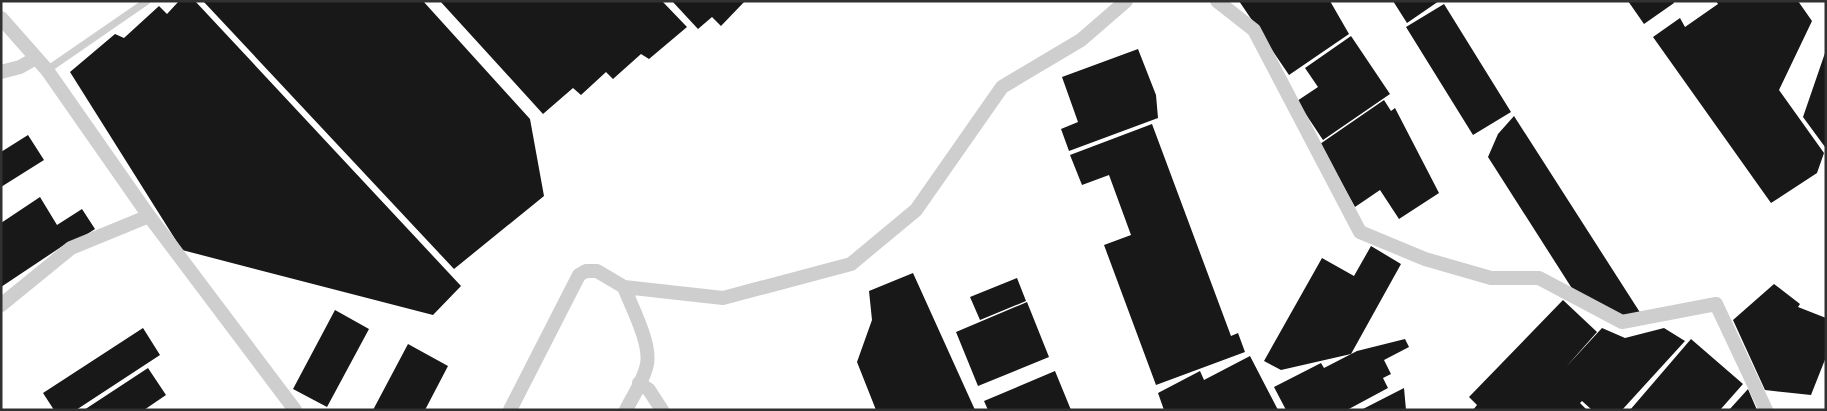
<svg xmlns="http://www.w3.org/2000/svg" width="1827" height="411" font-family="Barlow,sans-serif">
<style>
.building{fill:#181818}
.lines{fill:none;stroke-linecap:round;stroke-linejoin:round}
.lane{stroke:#cecece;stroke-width:7}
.street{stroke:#cecece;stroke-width:14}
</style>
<rect width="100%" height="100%" fill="#fff"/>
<!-- building -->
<path class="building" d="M179,1H195L461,286L433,315L182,250L70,72L115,34L124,38L159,6L167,14Z
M203,1H423L530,119L544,196L454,269Z
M440,1H662L687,27L649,59L641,54L613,79L606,72L581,95L573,88L543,114Z
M672,1H745L721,26L712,17L698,29Z
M1239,1H1330L1349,34L1289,75Z
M1393,1H1439L1407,23Z
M1628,1H1673L1674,3L1644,24Z
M1716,1H1798L1812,21L1779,90L1824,153L1817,173L1771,203L1653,37L1680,18L1685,27L1718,4Z
M1444,4L1511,112L1473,135L1406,27Z
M1351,36L1390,94L1323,140L1297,101L1318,87L1305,68Z
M1138,49L1156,95L1158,118L1069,151L1061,129L1078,122L1062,77Z
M1825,53L1826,145L1825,147L1803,117Z
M1384,100L1391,111L1395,108L1439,193L1399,219L1380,190L1355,207L1320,144Z
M1514,116L1641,314L1622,315L1573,290L1488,157L1498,134Z
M1152,124L1231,336L1238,333L1245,352L1156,385L1104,245L1131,235L1109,175L1082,185L1070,155Z
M28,135L44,160L1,187V152Z
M40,197L57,225L82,209L95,229L66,248L64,245L1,287V223Z
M1371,246L1401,264L1351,354L1281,370L1264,361L1322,258L1354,276Z
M913,273L975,410H876L857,362L872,320L869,291Z
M1017,278L1026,301L980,320L970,297Z
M1774,284L1800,304L1798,307L1826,318V357L1811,395L1765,390L1733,320Z
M1563,300L1597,332L1566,367L1602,328L1625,338L1664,328L1685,341L1622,410H1592L1582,401L1580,403L1587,410H1473L1477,405L1469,397Z
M1027,302L1049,357L978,386L956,332Z
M335,310L369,329L327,407L293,389Z
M143,328L160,355L76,410H54L43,393Z
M1405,339L1409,347L1384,360L1391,374L1383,378L1388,388L1347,410H1286L1274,387L1321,363L1324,368L1357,351Z
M1691,339L1743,384L1720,410H1630Z
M408,344L448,366L425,410H373Z
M1250,356L1278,410H1164L1158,393L1200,371L1204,380Z
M148,368L166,395L144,410H84Z
M1055,371L1071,410H988L984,401Z
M1404,388L1406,410H1361Z
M1748,389L1757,410H1729Z"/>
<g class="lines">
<!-- lane -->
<path class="lane" d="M47,70L147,1"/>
<!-- street -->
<path class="street" d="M1217,1L1254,30L1360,232L1425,259L1491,278H1539L1622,322L1716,304L1766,410
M1,18L47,70L149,216L295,410
M1,72L20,67L36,58
M624,287C632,308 651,343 647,364C644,380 633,396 626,410
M1,305L71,248L149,216
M639,383L649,390L662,410
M510,410L579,275L586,271H597L624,287L723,298L851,264L916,210L1002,87L1081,40L1126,1"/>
</g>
<!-- border -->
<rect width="1827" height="411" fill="none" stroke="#313131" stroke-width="5"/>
</svg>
